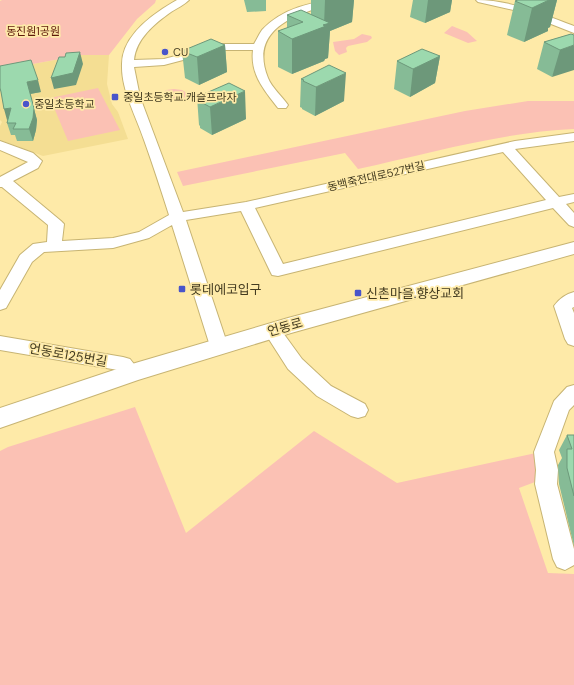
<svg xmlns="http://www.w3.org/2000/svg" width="574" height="685" font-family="'DM Sans','Noto Sans KR',sans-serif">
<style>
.built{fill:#f4de93}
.green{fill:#fbc1b4}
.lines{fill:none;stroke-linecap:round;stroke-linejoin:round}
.minor-casing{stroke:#c7b473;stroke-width:2}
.major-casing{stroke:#c7b473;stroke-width:2}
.minor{fill:#fff;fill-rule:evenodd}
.major{fill:#fff;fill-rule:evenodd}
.wall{fill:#86bb96}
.shaded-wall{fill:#6d987a}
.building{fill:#9cd9ae;stroke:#6d987a}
.poi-dot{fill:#4955ca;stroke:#feeaa8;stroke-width:1.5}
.labels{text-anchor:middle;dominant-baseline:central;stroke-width:3.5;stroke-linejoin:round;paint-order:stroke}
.far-park-label{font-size:11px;fill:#5d1809;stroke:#feeaa8}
.far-poi-label{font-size:11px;fill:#433b20;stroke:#feeaa8;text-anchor:start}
.far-street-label{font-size:11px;fill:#433b20;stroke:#feeaa8}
.poi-label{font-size:13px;fill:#433b20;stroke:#feeaa8;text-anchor:start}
.street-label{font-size:13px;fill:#433b20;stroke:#feeaa8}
</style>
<rect width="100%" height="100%" fill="#feeaa8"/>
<!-- built -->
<path class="built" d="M82,55H109L107,84L112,104L118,112L128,139L43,156L0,140V126L2,122L0,120V70Z"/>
<!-- green -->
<path class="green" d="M2,0H156L155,3L137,19L109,55H82L0,70V1Z
M452,26L467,32L477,41L468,43L444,33Z
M362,34L371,36L372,38L367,42L348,46L346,48L347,52L339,55L335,51L333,42L354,39Z
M98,88L120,130L68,141L50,98Z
M174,89L182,90L190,95L188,97C178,97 169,104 160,97V95L166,90Z
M528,101H574V129C503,132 427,154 358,169L345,153L183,186L177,172L465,111Z
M135,407L186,533L314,431L397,483L536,453L535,482L519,488L548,573L574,574V685H0V451L8,447Z"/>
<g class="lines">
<!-- minor casing -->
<g class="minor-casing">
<path id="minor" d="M177,0H189C184,5 177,8 171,12C154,24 136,39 134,60L164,59L221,44H254C257,39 259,34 262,30C281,9 314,0 342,0L340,2C302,12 247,26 268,78C272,88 282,96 288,105L286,108H278C264,90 250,74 253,50H221L164,65L134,67L140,97L183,212L246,202L515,141L574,133V141L515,149L559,197L574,194V202L566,204L574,213V227L569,225L553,208L278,276L272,275L270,271L241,211L186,220L228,346L225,351L219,353L213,351L210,346L172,225L149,238L113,248L44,252L32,262L6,308L0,310V290L20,255L33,244L47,242L48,225L2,187H0V177L28,162L0,150V141L33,153L42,161L38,168L13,181L61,221L64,224L62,241L113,238L139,232L169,215C161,190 153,165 144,140C136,116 121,90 122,64C122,35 154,13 177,0ZM503,152L546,200L283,264L255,208Z
M476,0C511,0 542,14 574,26V33L518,11L478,2Z
M574,292V307L572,308L574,313V346L568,344L565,339L554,306C559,299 566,294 574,292Z
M272,324L278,326L302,359L331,386L365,404L368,410L365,416L358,418L351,416L317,396L288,369L263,330L266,326Z
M0,336L123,357L130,359L141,373L139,378C128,381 125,377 118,370L0,350Z
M574,385V405L569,410L554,452L558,470L557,484L574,549V565L565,570L557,567L553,559L535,484L536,470L534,452L554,401L567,387Z"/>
</g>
<!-- major casing -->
<g class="major-casing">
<path id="major" d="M574,242V254L291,333L138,380L0,428V408L132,364L288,318Z"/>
</g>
<!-- minor -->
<use href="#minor" class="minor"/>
<!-- major -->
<use href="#major" class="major"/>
</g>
<!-- wall -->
<path class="wall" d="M244,0H266V11L247,12Z
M311,0H354L352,22L330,31L328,58L325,59L324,61L292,74L278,67V31L287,28V15L311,14Z
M413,0H452L450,12L425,23L410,17Z
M557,0L550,27L548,28V31L524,42L507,35L515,1Z
M571,34L552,77L537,69L544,42Z
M225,45L227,72L199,85L185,78L182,51Z
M440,56L435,83L410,97L394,89L397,61Z
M301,79L344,101L315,116L302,109V108L300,107Z
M1,92H41L30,94L37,120L36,130L33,141H17L15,135H11L7,123L8,120Z
M197,97L246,119L212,135L200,128V126L199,125Z
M567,435H574V546L559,484L558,465L562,458L559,450Z"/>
<!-- shaded-wall -->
<path class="shaded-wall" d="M325,0H354L352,22L330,31L328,58L325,59L324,61L292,74V39L324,25Z
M428,0H452L450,12L425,23Z
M549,0H557L550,27L548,28V31L524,42L532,8Z
M225,45L227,72L199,85L197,57Z
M574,45V70L552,77L560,50Z
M80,52L83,64L76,85L54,89L51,78Z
M440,56L435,83L410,97L413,69Z
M346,73L344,101L315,116L316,87Z
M38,80L41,92L30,94L37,120L36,130L33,141L29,129L27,82Z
M245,91L246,119L212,135L210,107Z
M11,108L14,119L7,120L4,109Z"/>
<!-- building -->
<path class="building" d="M518,0H549L532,8L515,1Z
M301,10L330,23L323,25L326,26L292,39L278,31L303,22L287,15Z
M571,34L574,35V45L560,50L544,42Z
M211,39L225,45L197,57L182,51Z
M422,49L440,56L413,69L397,61Z
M80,52L73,73L51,78L59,57H65L66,53Z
M31,60L38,80L27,82L34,108L33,118L29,129H13L16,123H7L11,108L4,109L1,92L0,88V66Z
M329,65L346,73L316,87L303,81L304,80L301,79Z
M229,83L245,91L210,107L197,100L200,99L197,97Z
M567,435H574V496L567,468V449H572Z"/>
<!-- markers -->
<g class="poi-dot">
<circle cx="165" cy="52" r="4"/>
<rect x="111" y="93" width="8" height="8" rx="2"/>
<circle cx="26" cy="104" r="4"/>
<rect x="178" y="285" width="8" height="8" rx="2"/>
<rect x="354" y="289" width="8" height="8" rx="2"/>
</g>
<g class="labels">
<!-- far-park labels -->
<g class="far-park-label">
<text x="33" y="31">동진원1공원</text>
</g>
<!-- far-poi labels -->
<g class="far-poi-label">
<text x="173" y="52">CU</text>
<text x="123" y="97">중일초등학교.캐슬프라자</text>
<text x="34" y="104">중일초등학교</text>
</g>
<!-- far-street labels -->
<g class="far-street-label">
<text transform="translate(376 176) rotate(-13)">동백죽전대로527번길</text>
</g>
<!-- poi labels -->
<g class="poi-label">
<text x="190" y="289">롯데에코입구</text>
<text x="366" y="293">신촌마을.향상교회</text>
</g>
<!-- street labels -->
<g class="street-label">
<text transform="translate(285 327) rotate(-16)">언동로</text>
<text transform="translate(68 355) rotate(10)">언동로125번길</text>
</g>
</g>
</svg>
